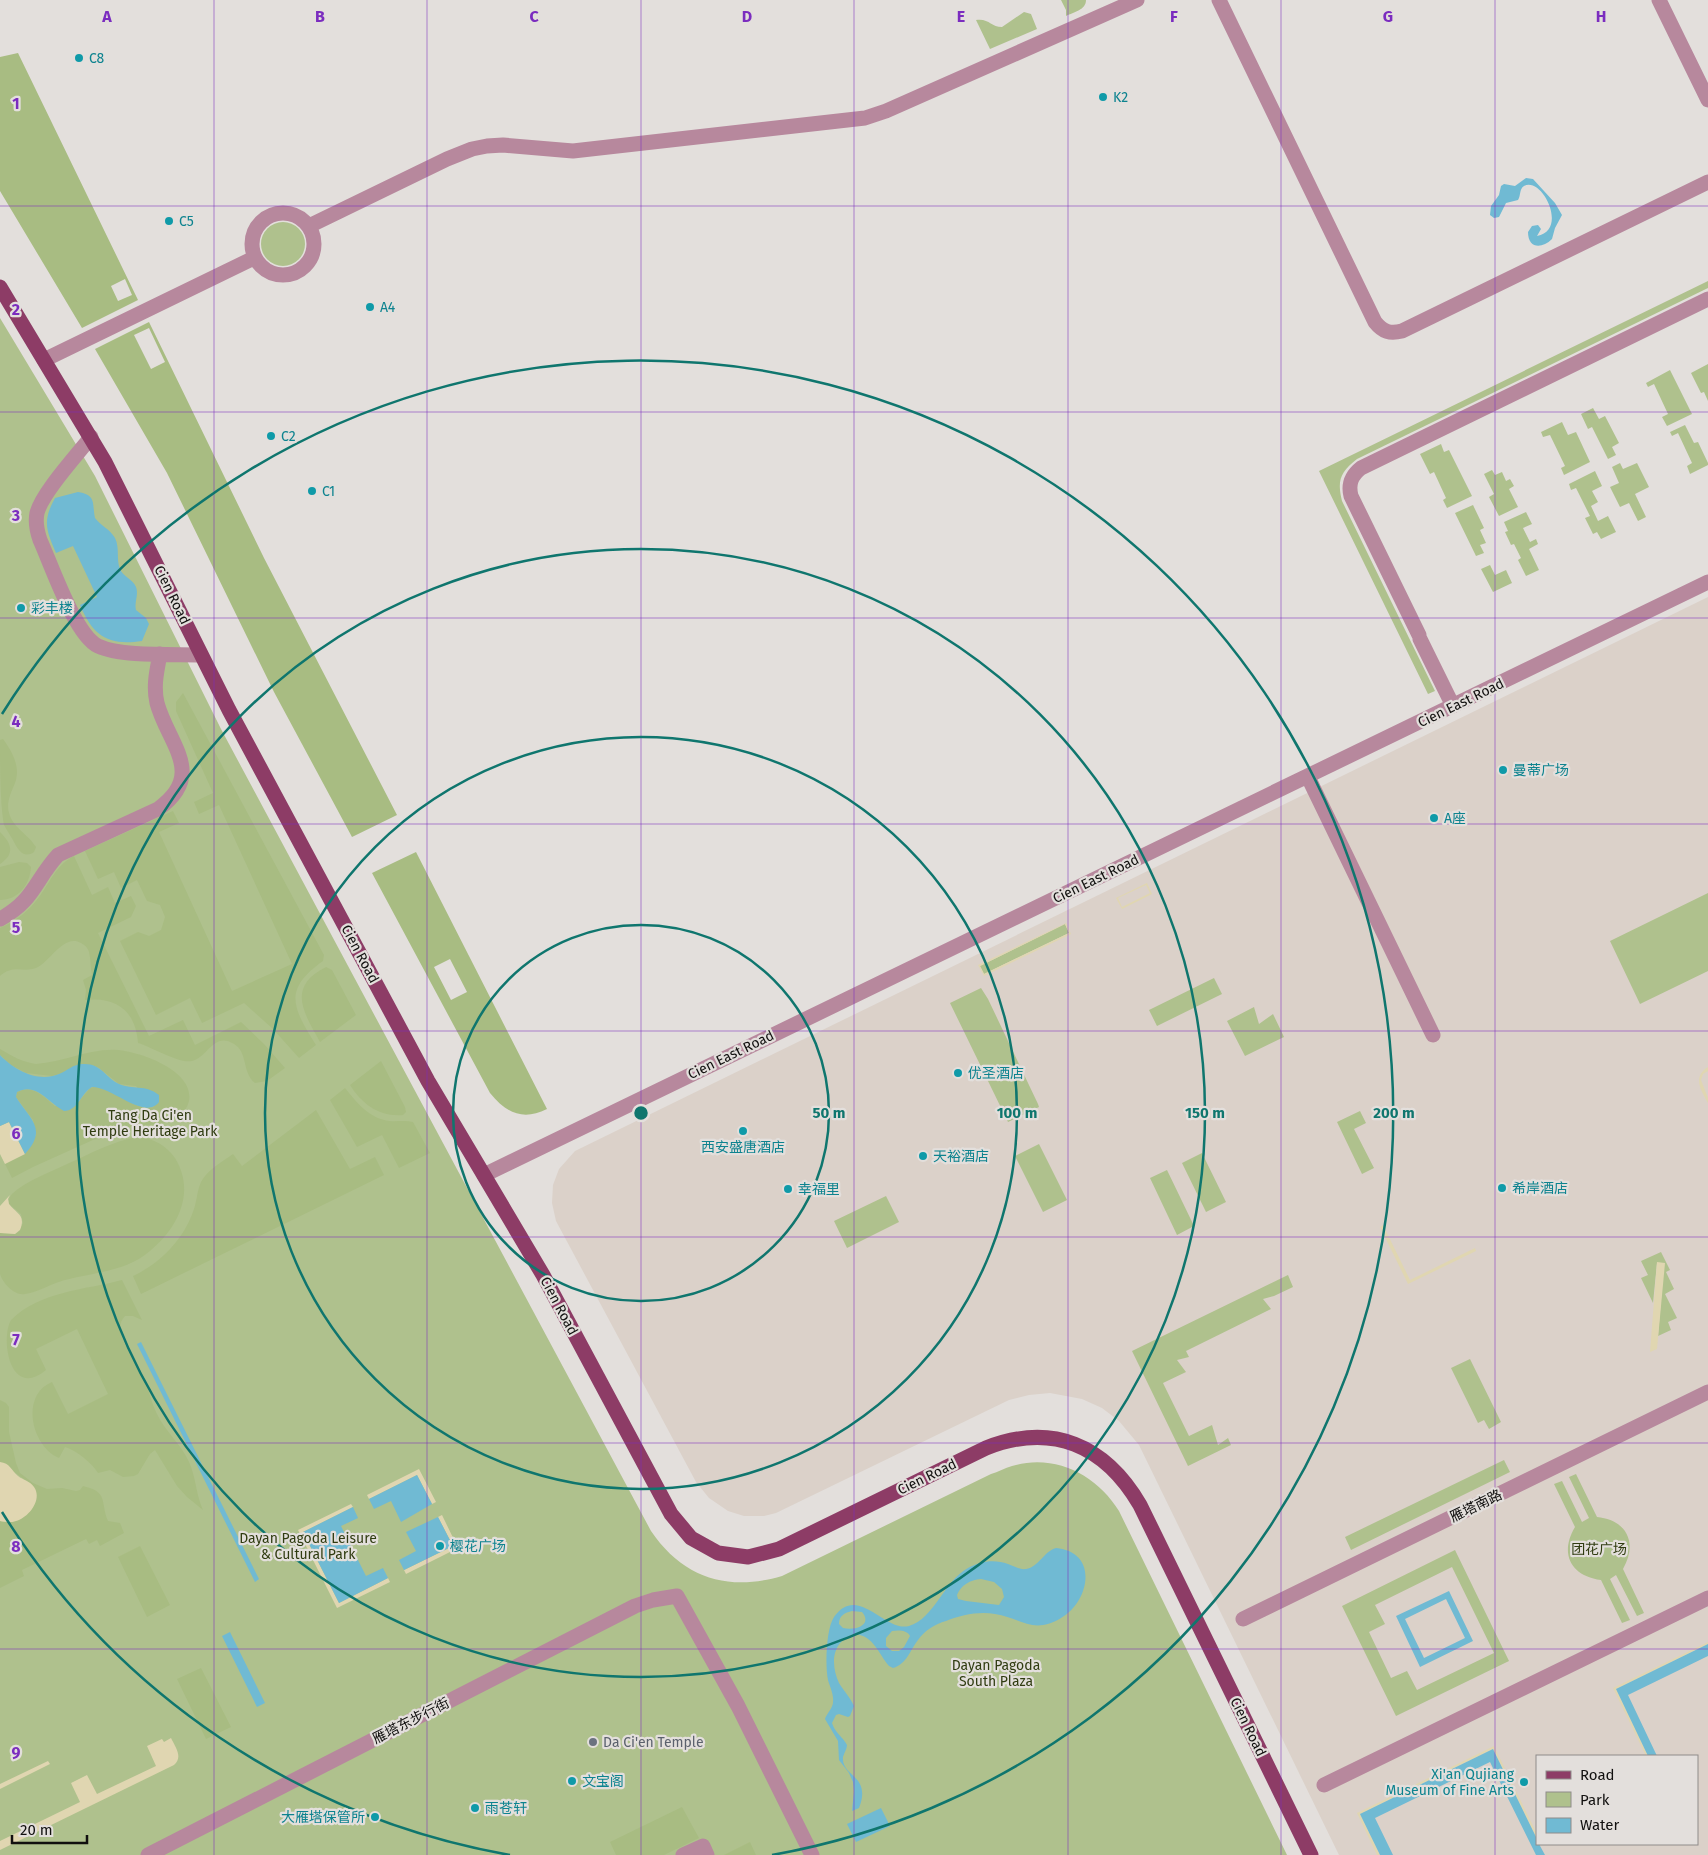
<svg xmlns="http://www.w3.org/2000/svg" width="1708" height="1855" font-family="'Fira Sans','Noto Sans SC',sans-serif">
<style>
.built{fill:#dbd1c9;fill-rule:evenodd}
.green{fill:#afc18d;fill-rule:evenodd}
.forest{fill:#a8bc82;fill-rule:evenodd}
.sand{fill:#e0d6b1;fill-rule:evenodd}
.water{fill:#70bad3;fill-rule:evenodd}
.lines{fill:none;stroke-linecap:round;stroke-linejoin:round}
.minor{stroke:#b7889d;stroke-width:15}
.major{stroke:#8d3c66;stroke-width:15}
.grid{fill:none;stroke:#7b2cbf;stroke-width:1;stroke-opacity:0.55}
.ring{fill:none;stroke:#0f766e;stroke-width:2.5}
.culture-dot{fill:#0f9aa8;stroke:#e3dfdc;stroke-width:2}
.worship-dot{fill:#6b7280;stroke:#e3dfdc;stroke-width:2}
.labels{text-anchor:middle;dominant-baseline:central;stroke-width:4.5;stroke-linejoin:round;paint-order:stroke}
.culture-label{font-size:14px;fill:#0d838f;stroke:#e3dfdc;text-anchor:start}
.street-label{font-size:14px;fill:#11100f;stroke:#e3dfdc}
.park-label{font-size:14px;fill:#303c11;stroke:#e3dfdc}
.worship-label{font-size:14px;fill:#5b616d;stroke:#e3dfdc;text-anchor:start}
.grid-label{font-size:16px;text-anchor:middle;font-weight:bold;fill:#7b2cbf;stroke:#e3dfdc;stroke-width:4.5;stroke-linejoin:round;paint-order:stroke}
.centre{fill:#0f766e;stroke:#e3dfdc;stroke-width:2.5}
.ring-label{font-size:15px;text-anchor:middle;font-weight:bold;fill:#0f766e;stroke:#e3dfdc;stroke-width:4.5;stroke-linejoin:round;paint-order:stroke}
</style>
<rect width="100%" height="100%" fill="#e3dfdc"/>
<!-- built -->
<path class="built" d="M1708,597V1855H1339L1139,1445L1119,1421L1102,1408L1082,1399L1050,1393L1029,1395L1009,1400L776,1513L764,1516H744L728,1511L709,1498L696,1482L556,1221L552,1203L553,1185L559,1169L575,1151ZM1537,1756H1697V1844H1537Z"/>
<!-- green -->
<path class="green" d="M1061,0H1086C1086,10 1074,12 1066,16V10Z
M1024,12L1031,14L1037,29L990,49L976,20C989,18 991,27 1002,27Z
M261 244a22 22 0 1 1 44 0a22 22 0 1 1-44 0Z
M1708,281V288L1357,459C1340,472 1337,481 1342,501L1435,691L1428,694L1319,471Z
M0,318L95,476L221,729L651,1531C683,1578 728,1592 782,1576L991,1474C998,1472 1005,1468 1012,1466C1055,1453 1097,1475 1119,1511L1287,1855H0Z
M1708,364V401L1704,392L1701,393L1691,373Z
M1670,370L1692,414L1667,426L1662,417L1668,414L1654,384L1648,387L1646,383Z
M1593,408L1599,419L1605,416L1619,443L1612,447L1616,455L1608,459L1592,427L1588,429L1581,414Z
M1562,422L1568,435L1576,432L1590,462L1564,475L1561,468L1565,466L1550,435L1543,437L1541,432Z
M1685,425L1694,443L1698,442L1708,463V465L1690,474L1687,466L1692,463L1678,433L1672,436L1670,432Z
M1441,444L1444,452L1449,450L1472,496L1447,508L1443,500L1446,498L1434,472L1430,474L1420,454Z
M1620,463L1623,469L1637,463L1649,487L1635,494L1646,517L1638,521L1629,503L1620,507L1610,487L1619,483L1612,467Z
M1492,470L1495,475L1502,472L1506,481L1510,479L1514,486L1509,489L1518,507L1499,516L1489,497L1494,494L1484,474Z
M1595,471L1602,486L1592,491L1598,502L1591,506L1598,521L1608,516L1616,532L1601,539L1597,532L1593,534L1585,518L1590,516L1576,488L1571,490L1569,484Z
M1473,505L1484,528L1480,530L1486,543L1480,545L1484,553L1476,556L1455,513Z
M1526,512L1532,524L1523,528L1530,542L1536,539L1538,544L1529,549L1539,570L1526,576L1518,560L1521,558L1514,544L1511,545L1505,532L1508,531L1504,522Z
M1490,565L1495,575L1506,570L1512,583L1493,592L1481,569Z
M1708,893V971L1640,1004L1610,941Z
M1065,924L1069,933L984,974L980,966Z
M1214,978L1222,994L1157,1026L1149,1010Z
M981,988L988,999L1038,1104L1039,1107L1008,1122L950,1003Z
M1254,1007L1259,1024L1273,1014L1284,1037L1245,1056L1227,1021Z
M1360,1111L1366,1123L1354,1129L1374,1168L1362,1174L1337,1122Z
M1039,1144L1067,1200L1043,1212L1015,1156Z
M1202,1153L1226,1202L1206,1212L1182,1163Z
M1167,1170L1194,1226L1177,1235L1150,1178Z
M886,1196L899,1222L847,1248L834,1221Z
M1661,1252L1670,1270L1666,1272L1674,1289L1665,1294L1677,1318L1668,1322L1671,1330L1658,1336L1664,1263H1657L1653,1303L1641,1278L1648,1275L1641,1261Z
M1288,1275L1293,1287L1274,1296L1263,1299L1271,1309L1186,1351L1189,1357L1177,1360L1186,1372L1163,1383L1189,1436L1212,1425L1218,1445L1228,1438L1231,1445L1188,1466L1132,1351Z
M1470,1359L1501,1422L1489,1429L1484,1420L1478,1423L1451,1368Z
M1504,1460L1510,1472L1351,1550L1345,1537Z
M1576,1474L1597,1517C1627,1520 1638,1543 1623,1569L1644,1613L1637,1616L1616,1575L1610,1579L1630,1620L1622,1623L1601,1580C1571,1576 1559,1554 1575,1527L1554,1484L1562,1481L1582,1522L1589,1518L1569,1477Z
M1455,1550L1509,1661L1396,1716L1342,1606ZM1452,1567L1494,1653L1417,1690L1407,1671L1391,1678L1369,1632L1385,1624L1375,1605Z"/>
<!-- forest -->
<path class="forest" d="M18,53L138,300L82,328L0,191V57ZM125,279L132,295L118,301L111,286Z
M149,322L264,558L397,815L352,837L274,692L167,473L95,349ZM149,328L165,362L151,369L134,335Z
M183,693L324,955L323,961C282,990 293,1008 316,1045L299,1058L273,1029L244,1003L202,1023L190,998L156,1015L120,941L138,932L149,936L161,930L165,917L160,905L147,901L137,880L121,888L114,872L98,879L85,851L173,811L179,823L159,832L232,991L292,964L219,805L199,814L194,802L213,793L176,711V702Z
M3,739C12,751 21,767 15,783C11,793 6,802 9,813C13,828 28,834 36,847L34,852C24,859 18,850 14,842C11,836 7,831 4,825C0,805 0,762 0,740Z
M0,832C11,843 16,853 0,864Z
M416,852L547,1109C523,1121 506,1113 490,1093L372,873ZM450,959L467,992L451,1000L434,967Z
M74,856L92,895L108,887L115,903L131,896L136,906L131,917L98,933L149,1036L183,1020L195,1045L241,1022L264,1044L285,1068L267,1081L255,1083C242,1073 248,1052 234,1044C214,1031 208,1057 192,1061C179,1064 152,1047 138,1043C136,1012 117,996 85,1000L86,990L83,980L92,975C90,967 91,959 89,952C88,948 85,945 81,943C64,933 50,962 36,968C23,973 14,964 0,976V928C16,921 29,911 39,897C51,881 56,865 74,856Z
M19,862L27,863L31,867C30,885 18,900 0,900V867Z
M326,967L332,970L356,1015L320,1042C304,1013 286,987 326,967Z
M0,1049C12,1056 22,1062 36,1064C64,1062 90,1048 118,1050C141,1052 195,1071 189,1101C187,1108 184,1113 178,1117C163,1127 134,1124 115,1130L33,1167L12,1178L5,1164L25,1154L36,1135L33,1120L16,1097L17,1092C33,1084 43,1096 55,1106L76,1105L90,1088C111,1080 129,1112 154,1107L136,1086L119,1084L99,1068L92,1065L52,1076L26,1073L11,1065L0,1055Z
M381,1061L405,1107L406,1112L403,1115C379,1117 362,1104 350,1085Z
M345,1088C357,1103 369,1118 389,1121C397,1122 405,1120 413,1122L430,1153L399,1168L382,1135L357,1147L330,1100Z
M316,1110L350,1169L375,1157L384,1175L141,1294L133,1276C161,1263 184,1239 194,1209C197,1200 197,1191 201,1182C207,1170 222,1162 233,1154L242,1166Z
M137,1137C153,1138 166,1145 175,1158C196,1192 178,1228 150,1251C125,1272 95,1272 65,1280C52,1283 39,1292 25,1294C15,1296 3,1284 0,1274C0,1267 0,1242 0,1233L15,1234L18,1232L23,1223L21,1214L9,1204C9,1200 9,1197 12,1194C27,1180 49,1173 67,1164C90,1154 113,1141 137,1137Z
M122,1280L142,1320L133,1316H125C109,1332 138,1362 144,1378C149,1390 151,1402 157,1414C165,1431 181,1444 189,1462C196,1477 196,1495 203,1510L187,1497L177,1486L155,1450L150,1454L138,1474L134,1476L123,1477L110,1470L98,1473C92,1463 77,1451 65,1447L59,1458C31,1446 20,1395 52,1382L68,1414L108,1394L77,1329L36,1349L46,1370C10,1400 0,1339 11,1320C40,1291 85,1290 122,1280Z
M0,1400L6,1403L9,1407V1432L16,1463L20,1473L33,1483L47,1489L62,1488L76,1491L80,1490L83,1486C109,1492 100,1502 108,1521L120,1523L124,1533L100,1546L97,1540L89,1544L86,1539L22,1570L24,1576L0,1588V1521C5,1522 10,1523 16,1521C30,1516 44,1496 31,1484L0,1462Z
M140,1546L170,1605L147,1617L118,1557Z
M201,1668L231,1727L206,1739L177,1679Z
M682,1807L699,1838L664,1855H616L610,1842Z
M750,1842L756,1855H724Z"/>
<!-- sand -->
<path class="sand" d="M1147,883L1152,894L1122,909L1116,898ZM1146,885L1150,893L1122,907L1118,898Z
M1066,923L1071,934L984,976L978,965ZM1065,924L1069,933L984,974L980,966Z
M1708,1067V1071L1703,1074L1701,1080L1708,1098V1103C1701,1090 1692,1077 1708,1067Z
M9,1122L25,1154L5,1164L0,1154V1126Z
M10,1195L8,1199L9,1204C17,1214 26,1215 20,1230L15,1234L0,1233V1206Z
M1383,1225L1410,1280L1475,1248L1476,1251L1408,1284L1380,1227Z
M1657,1262L1665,1263L1657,1349L1650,1352Z
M0,1462C10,1463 11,1470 18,1476C23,1480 30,1481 34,1487C43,1500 28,1518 16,1521C10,1523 5,1522 0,1521Z
M419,1469L436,1502L432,1504L417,1475L369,1499L367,1495Z
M351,1504L353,1507L303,1532L339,1603L388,1578L390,1582L337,1608L298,1530Z
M442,1515L458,1548L406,1574L404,1570L453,1546L438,1517Z
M1708,1642V1644L1616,1689L1648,1756H1646L1613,1688Z
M171,1738C176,1748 183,1757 174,1765L0,1850V1841L80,1802L71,1783L87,1775L97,1794L156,1766L147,1746L162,1739L164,1742Z
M1494,1746L1537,1834V1839L1493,1749L1360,1814L1380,1855H1377L1357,1813Z
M48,1761L50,1764L0,1789V1784Z"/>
<!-- water -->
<path class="water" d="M1526,178L1533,179L1555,203L1562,215L1555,228L1552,239C1542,249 1528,249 1528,232L1532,226L1538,225L1541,229L1537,236C1569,230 1542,176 1524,186C1519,189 1521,196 1518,200L1506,203L1499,217L1494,218L1490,215L1491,206L1499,195L1501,186L1504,184L1515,186Z
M78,492C97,495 92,504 95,518C101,526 110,529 115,538C120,548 116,559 120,569C123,577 133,579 136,587C139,595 134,602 136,610L146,618L149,624L142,641C108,646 93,636 80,605L97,597L73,546L56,553C47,532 42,522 54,500L55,498Z
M0,1055C14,1070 38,1083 59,1074C67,1071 73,1064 83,1064C101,1063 106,1078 119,1084C133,1090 145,1084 159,1095V1102C145,1121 111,1086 92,1087C81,1093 78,1111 64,1111C48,1103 37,1082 17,1092L16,1097C30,1119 48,1129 25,1154L9,1122L0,1126Z
M141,1342L259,1579L255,1582L137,1344Z
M417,1475L432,1504L401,1522L391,1501L374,1509L369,1499Z
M353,1507L358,1518L341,1526L366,1576L383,1568L388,1578L339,1603L303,1532Z
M438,1517L453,1546L404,1570L399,1560L416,1551L406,1532Z
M1056,1548C1099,1552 1090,1601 1061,1618C1033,1635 1021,1618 995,1614C979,1611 961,1615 946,1621C935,1624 924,1631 918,1640C910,1650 907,1664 893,1668L889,1666C878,1653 874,1636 855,1634C832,1640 830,1664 839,1683C844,1691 850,1697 854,1706L850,1716L848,1717L839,1714L836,1715L832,1723C835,1733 843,1737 847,1745C847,1749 844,1753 843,1757C841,1777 872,1775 859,1808L852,1811L854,1791L853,1782L849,1773L839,1760L838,1741L825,1719C827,1713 833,1708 833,1702C834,1695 830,1687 828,1680C825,1666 826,1629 834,1617C858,1583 884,1632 909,1626C934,1619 944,1581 968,1568C980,1561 995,1559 1008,1564C1014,1566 1020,1570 1026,1569C1039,1567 1044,1551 1056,1548ZM981,1579L994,1582L1002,1589L1004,1597L999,1605L966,1601L958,1599L957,1595C961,1585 970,1580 981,1579ZM852,1611L862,1612C873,1625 855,1631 843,1628L839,1624C839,1615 845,1613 852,1611ZM892,1631C899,1630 907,1630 910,1636L904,1647L899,1651H892L886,1646V1638Z
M1449,1591L1473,1641L1420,1667L1396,1616ZM1446,1599L1465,1638L1424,1658L1405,1619Z
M230,1632L265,1703L257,1707L222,1636Z
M1708,1644V1656L1628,1695L1657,1756H1648L1616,1689Z
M1493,1749L1537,1839V1844H1539L1545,1855H1536L1490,1762L1375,1818L1393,1855H1380L1360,1814Z
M881,1808L890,1826L856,1842L847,1824Z"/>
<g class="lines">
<!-- minor -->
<path class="minor" d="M1219,0L1375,322C1383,332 1390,334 1402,331L1708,182
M1659,0L1708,100
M252 244a31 31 0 1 1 62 0a31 31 0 1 1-62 0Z
M309,226L447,159L472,149L487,146L503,145L573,151L865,118L886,111L1137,0
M44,360L254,258
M91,437C77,455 42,493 37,513C35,522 37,531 40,540C51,564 75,635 98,646C121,657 175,654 201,655
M1419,635L1351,496C1348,484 1351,476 1361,468L1708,299
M1420,639L1453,706
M1308,777L1433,1035
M0,919C34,901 35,880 58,855L158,809C207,774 168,744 157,703C153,686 157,670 160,654
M484,1175L1708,582
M1243,1619L1708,1392
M1324,1785L1708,1598
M148,1855L635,1606L653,1600L677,1596L738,1706L812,1855
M683,1855L703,1846L707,1855"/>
<!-- major -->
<path class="major" d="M0,287L105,462L229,710L428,1081L543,1275L671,1514L691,1538L718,1553L748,1557L779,1549L986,1448C1052,1422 1105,1445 1140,1505L1311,1855"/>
</g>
<!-- grid -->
<path class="grid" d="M214,0V1855M427,0V1855M641,0V1855M854,0V1855M1068,0V1855M1281,0V1855M1495,0V1855M0,206H1708M0,412H1708M0,618H1708M0,824H1708M0,1031H1708M0,1237H1708M0,1443H1708M0,1649H1708"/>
<!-- distance rings -->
<g class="ring">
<circle cx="641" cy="1113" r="188"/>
<circle cx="641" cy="1113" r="376"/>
<circle cx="641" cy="1113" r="564"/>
<path d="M510 1855A753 753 0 0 1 2 1512M2 714A753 753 0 1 1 772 1855"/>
</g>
<!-- markers -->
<g class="culture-dot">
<circle cx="79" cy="58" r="5"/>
<circle cx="1103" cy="97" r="5"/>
<circle cx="169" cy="221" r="5"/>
<circle cx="370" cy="307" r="5"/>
<circle cx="271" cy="436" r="5"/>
<circle cx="312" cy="491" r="5"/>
<circle cx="21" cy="608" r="5"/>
<circle cx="1503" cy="770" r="5"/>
<circle cx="1434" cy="818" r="5"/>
<circle cx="958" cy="1073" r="5"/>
<circle cx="743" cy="1131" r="5"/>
<circle cx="923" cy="1156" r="5"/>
<circle cx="1502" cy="1188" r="5"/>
<circle cx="788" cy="1189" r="5"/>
<circle cx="440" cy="1546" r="5"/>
<circle cx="572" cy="1781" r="5"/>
<circle cx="1524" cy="1782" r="5"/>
<circle cx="475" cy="1808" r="5"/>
<circle cx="375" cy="1817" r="5"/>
</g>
<circle class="worship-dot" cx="593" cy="1742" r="5"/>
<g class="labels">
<!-- culture labels -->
<g class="culture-label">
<text x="89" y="58">C8</text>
<text x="1113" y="97">K2</text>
<text x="179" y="221">C5</text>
<text x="380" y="307">A4</text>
<text x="281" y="436">C2</text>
<text x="322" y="491">C1</text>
<text x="31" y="608">彩丰楼</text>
<text x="1513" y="770">曼蒂广场</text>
<text x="1444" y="818">A座</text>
<text x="968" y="1073">优圣酒店</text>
<text x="743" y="1147" text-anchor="middle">西安盛唐酒店</text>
<text x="933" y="1156">天裕酒店</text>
<text x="1512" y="1188">希岸酒店</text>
<text x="798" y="1189">幸福里</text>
<text x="450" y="1546">樱花广场</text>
<text x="1514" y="1774" text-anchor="end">Xi'an Qujiang<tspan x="1514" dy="16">Museum of Fine Arts</tspan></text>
<text x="582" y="1781">文宝阁</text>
<text x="485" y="1808">雨苍轩</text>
<text x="365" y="1817" text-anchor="end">大雁塔保管所</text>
</g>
<!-- street labels -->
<g class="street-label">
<text transform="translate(172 595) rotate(64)">Cien Road</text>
<text transform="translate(1461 703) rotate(-26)">Cien East Road</text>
<text transform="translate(1096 879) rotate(-26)">Cien East Road</text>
<text transform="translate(360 954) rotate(62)">Cien Road</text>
<text transform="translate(731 1055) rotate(-26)">Cien East Road</text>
<text transform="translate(559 1306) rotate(62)">Cien Road</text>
<text transform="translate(927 1477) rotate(-26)">Cien Road</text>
<text transform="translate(1476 1506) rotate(-26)">雁塔南路</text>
<text transform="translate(411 1721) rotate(-27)">雁塔东步行街</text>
<text transform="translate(1248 1727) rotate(64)">Cien Road</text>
</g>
<!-- park labels -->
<g class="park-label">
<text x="150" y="1115">Tang Da Ci'en<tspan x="150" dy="16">Temple Heritage Park</tspan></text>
<text x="308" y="1538">Dayan Pagoda Leisure<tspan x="308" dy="16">&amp; Cultural Park</tspan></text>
<text x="1599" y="1549">团花广场</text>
<text x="996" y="1665">Dayan Pagoda<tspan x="996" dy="16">South Plaza</tspan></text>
</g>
<!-- worship labels -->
<g class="worship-label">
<text x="603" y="1742">Da Ci'en Temple</text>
</g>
</g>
<g class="grid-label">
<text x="107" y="22">A</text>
<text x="320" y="22">B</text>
<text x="534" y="22">C</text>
<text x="747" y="22">D</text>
<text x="961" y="22">E</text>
<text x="1174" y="22">F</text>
<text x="1388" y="22">G</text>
<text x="1601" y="22">H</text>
<text x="16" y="109">1</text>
<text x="16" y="315">2</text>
<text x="16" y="521">3</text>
<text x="16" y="727">4</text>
<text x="16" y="933">5</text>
<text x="16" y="1139">6</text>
<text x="16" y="1345">7</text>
<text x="16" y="1552">8</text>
<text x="16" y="1758">9</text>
</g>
<circle cx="641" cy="1113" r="8" class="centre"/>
<g class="ring-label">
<text x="829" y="1118">50 m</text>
<text x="1017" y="1118">100 m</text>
<text x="1205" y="1118">150 m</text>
<text x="1394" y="1118">200 m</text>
</g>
<!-- legend -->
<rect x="1536" y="1755" width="162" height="90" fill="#e3dfdc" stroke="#8f8c8a"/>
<rect x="1546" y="1771" width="25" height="8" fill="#8d3c66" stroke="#8f8c8a"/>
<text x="1580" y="1780" font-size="15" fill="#11100f">Road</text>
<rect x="1546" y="1792" width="25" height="15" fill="#afc18d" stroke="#8f8c8a"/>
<text x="1580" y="1805" font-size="15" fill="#11100f">Park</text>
<rect x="1546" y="1818" width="25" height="15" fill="#70bad3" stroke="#8f8c8a"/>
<text x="1580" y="1830" font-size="15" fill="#11100f">Water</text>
<!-- scale -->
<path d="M12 1835v8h75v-8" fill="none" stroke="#11100f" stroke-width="2.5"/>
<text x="20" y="1835" font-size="15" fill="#11100f" stroke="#e3dfdc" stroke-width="4" paint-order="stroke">20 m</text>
</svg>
